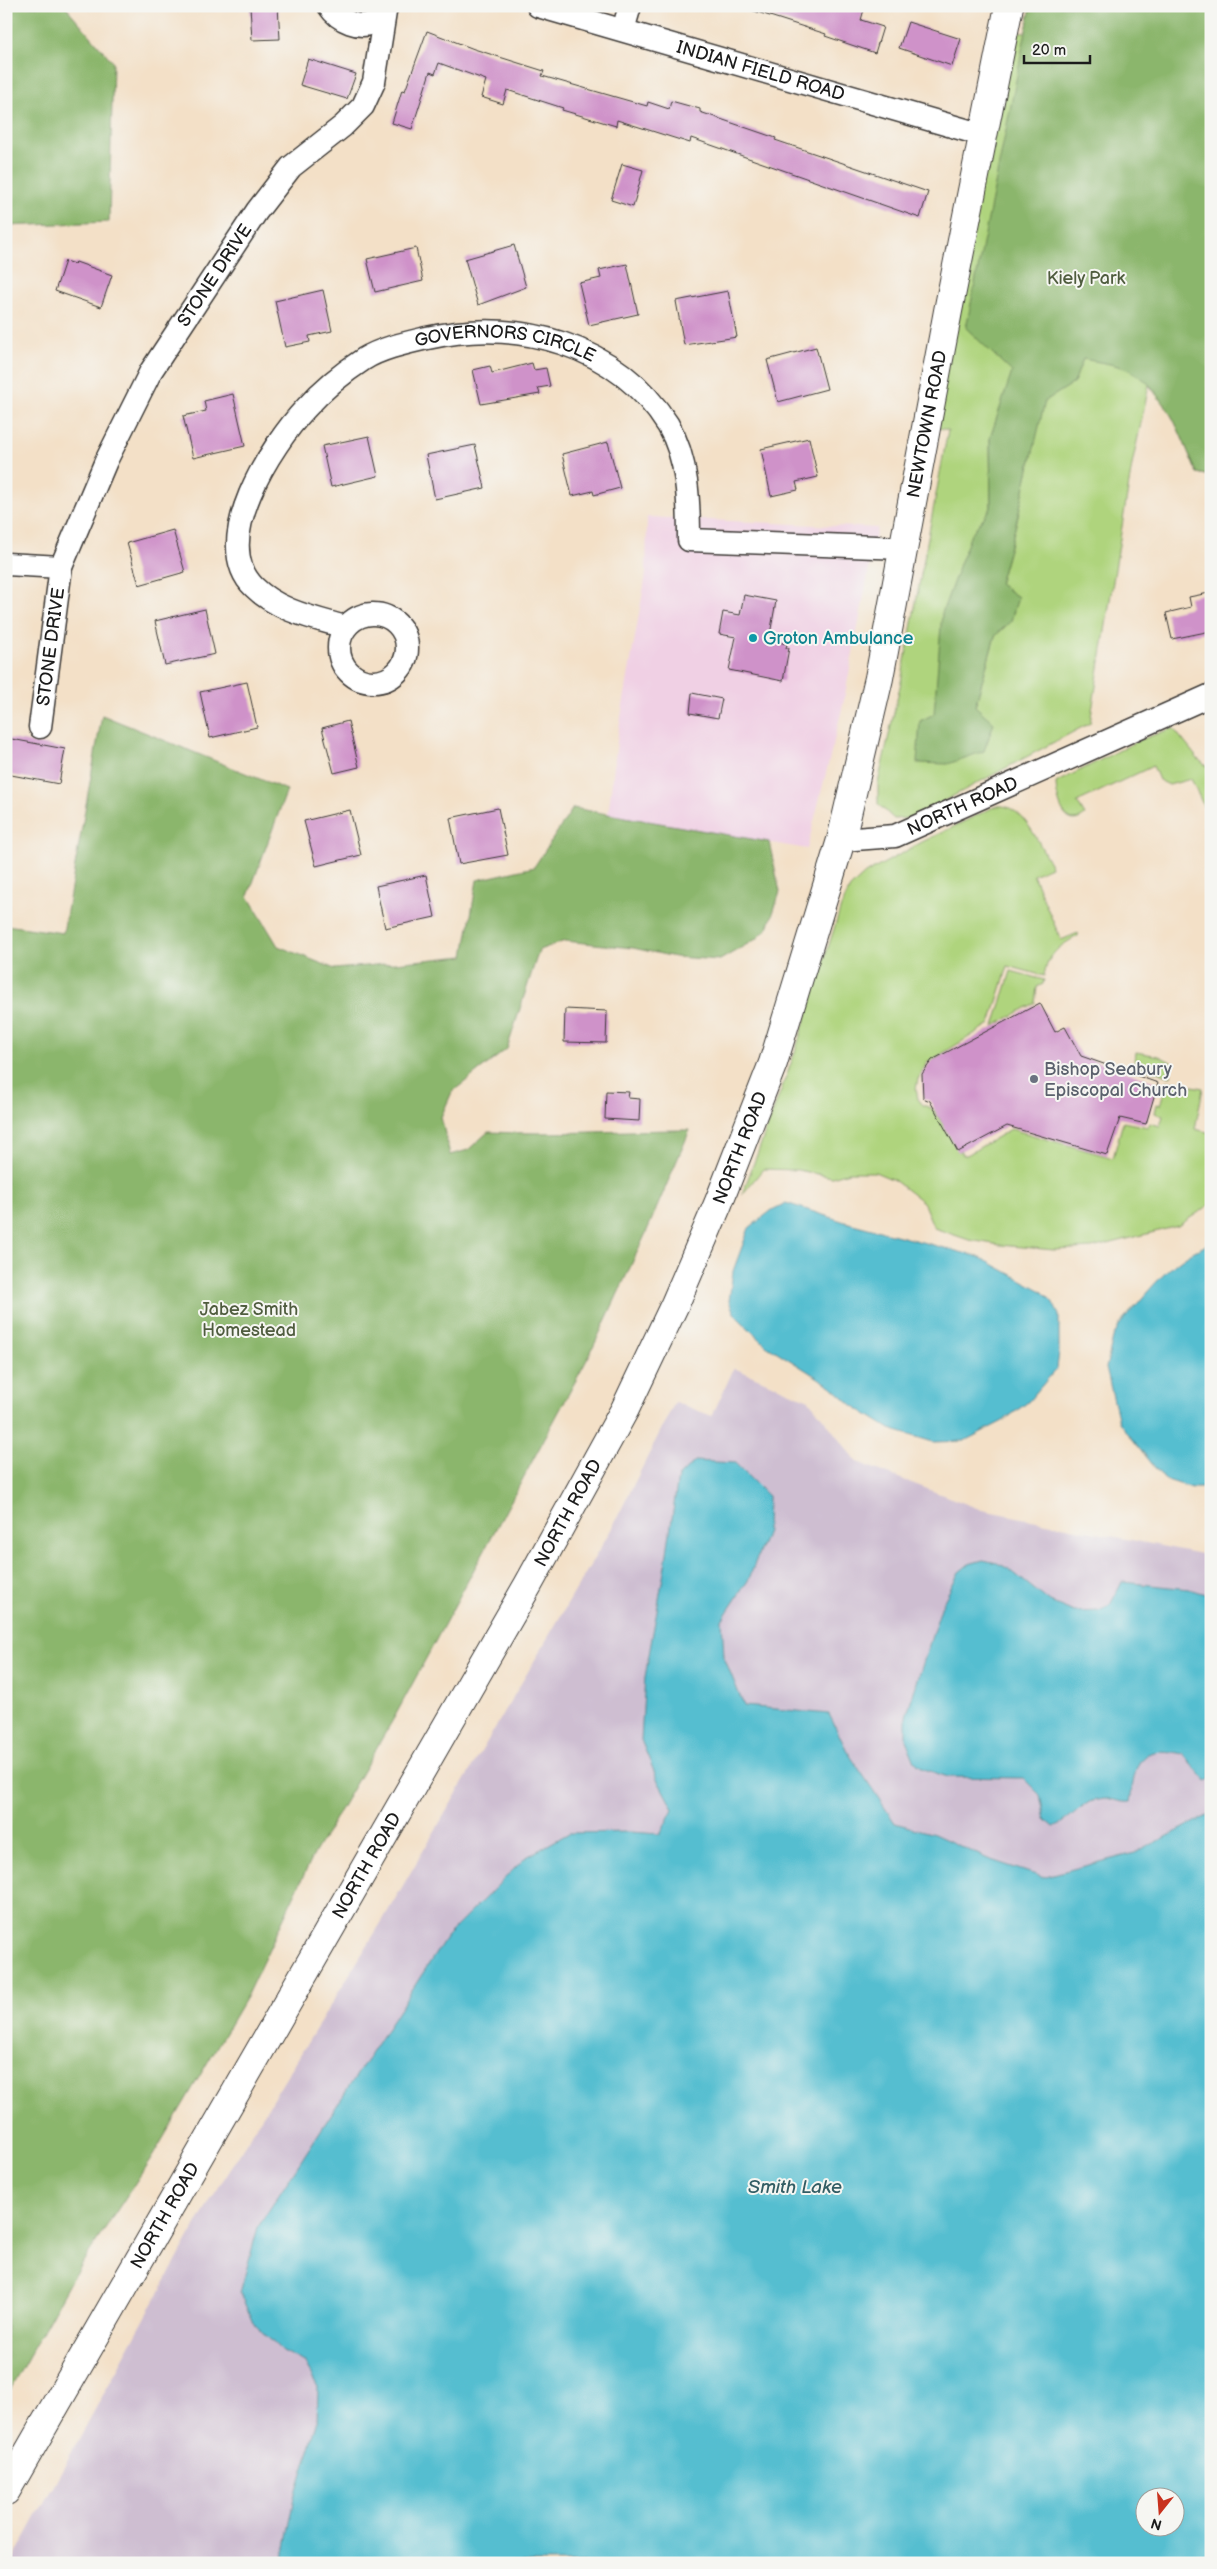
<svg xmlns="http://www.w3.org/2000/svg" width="1217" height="2569" font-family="'Balsamiq Sans',sans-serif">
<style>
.built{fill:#f0d0e4}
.industrial{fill:#cebed1;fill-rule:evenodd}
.green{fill:#afd47d;stroke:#66784c;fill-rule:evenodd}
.forest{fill:#8bb66c;stroke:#546944}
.water{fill:#54bed0;stroke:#386d76;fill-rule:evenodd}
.building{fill:#cf92c9}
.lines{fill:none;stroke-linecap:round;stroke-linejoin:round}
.minor-casing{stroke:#3c3936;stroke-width:25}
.secondary-casing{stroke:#3c3936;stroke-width:30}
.minor{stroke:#fff;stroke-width:22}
.secondary{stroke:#fff;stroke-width:28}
.culture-dot{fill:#0f9aa8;stroke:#f6f6f2;stroke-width:2}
.worship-dot{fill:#6b7280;stroke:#f6f6f2;stroke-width:2}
.labels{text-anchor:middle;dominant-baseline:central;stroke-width:4;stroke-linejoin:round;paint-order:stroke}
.street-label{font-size:18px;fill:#1c1c1c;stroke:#f6f6f2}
.park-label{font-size:18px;fill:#4f5c3e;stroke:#f6f6f2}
.culture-label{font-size:18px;fill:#0d838f;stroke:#f6f6f2;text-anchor:start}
.worship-label{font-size:18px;fill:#5b616d;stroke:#f6f6f2;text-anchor:start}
.water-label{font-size:19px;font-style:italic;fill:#325d64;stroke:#f6f6f2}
</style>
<rect width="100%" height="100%" fill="#f6f6f2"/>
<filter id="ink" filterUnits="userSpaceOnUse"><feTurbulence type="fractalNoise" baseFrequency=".02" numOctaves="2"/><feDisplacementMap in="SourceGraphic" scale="10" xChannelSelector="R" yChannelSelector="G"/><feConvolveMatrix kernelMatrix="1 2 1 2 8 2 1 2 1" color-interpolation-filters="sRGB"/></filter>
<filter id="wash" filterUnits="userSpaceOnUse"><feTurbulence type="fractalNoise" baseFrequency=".0096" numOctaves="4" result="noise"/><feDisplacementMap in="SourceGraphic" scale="20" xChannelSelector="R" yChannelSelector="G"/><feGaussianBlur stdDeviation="1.12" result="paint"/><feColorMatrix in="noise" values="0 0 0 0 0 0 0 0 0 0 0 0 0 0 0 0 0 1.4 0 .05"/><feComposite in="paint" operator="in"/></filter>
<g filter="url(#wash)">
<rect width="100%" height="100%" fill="#f3e0c7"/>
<!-- built -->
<path class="built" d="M647,517L877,528L843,705L807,849L608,815L618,734L646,574Z"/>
<!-- industrial -->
<path class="industrial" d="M734,1368L809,1400L857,1462L982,1510L1211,1556V2563H11L201,2216L381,1923L612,1528L675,1402L712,1416ZM1144,2496H1174V2526H1144Z"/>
<!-- green -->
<path class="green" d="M1003,29L1211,59V476L1197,473L1174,419L1149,385L1132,465L1090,723L912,818L894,819L878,804V783L901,682L948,430L934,427ZM990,438L1034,447L1015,528L999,584L1011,621L995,636L975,707L920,721L934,715L971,534L991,509Z
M1173,728L1198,759L1211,770V822L1191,779L1169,785L1159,780L1153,766L1077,802L1085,815C1064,833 1056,797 1056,783L1059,781L1140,740Z
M996,806C1023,802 1039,845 1050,863L1051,867L1033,875L1061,940L1078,933V936C1060,945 1047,955 1044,976L1008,966L990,1024L927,1063L918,1079L916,1089L918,1099L923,1105L933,1109L963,1155H967L1011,1129L1113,1158L1123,1122L1148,1127L1150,1123L1160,1126L1163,1116L1155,1113L1157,1104L1160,1105L1167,1081L1203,1088L1195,1129L1211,1133V1204L1178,1226L1092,1248L1054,1250L1000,1245L969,1240L934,1228L923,1202L894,1180L875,1172H849L832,1177L798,1170L763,1169L742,1195L793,1058L841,907L850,888L865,874L922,842Z
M1011,971L1044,980L1043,984L1037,987L1035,1003L994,1026Z
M1136,1052L1159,1056L1171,1062V1076L1134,1065Z"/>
<!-- forest -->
<path class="forest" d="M6,6H65L113,62L109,222L6,226Z
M1031,6H1211V476L1197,473C1182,439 1166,389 1131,371C1118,364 1097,362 1083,359L1074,383L1045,401L1015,528L999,584L1018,597L1011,621L995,636L975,706L994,723L984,751L948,764L917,763L920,721L934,714L942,613L971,534L991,508L990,438L1012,372L966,328Z
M102,715L287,790L248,896L278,946L335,969L464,956L477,880L534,867L573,808L769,842L780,892L768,928L758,938L720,960L675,957L633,948L565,941L539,950L507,1049L452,1092L441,1117L450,1155L468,1150L488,1132C555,1135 622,1130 690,1130L646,1233L590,1354L394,1718L313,1856L246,1997L151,2159L71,2280L6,2397V925L63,933Z"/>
<!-- water -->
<path class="water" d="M786,1203L845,1222L979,1257L1042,1291L1052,1301L1059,1315V1352L1057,1368L1028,1402L1003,1421L964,1441L933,1442L890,1429L852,1405L831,1386L766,1345L735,1315L729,1301L733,1271L749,1228L772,1210Z
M1211,1244V1488H1192L1164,1479L1119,1422L1106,1368L1113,1338L1120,1324C1146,1295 1172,1256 1211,1244Z
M695,1461L735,1463L768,1496L767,1531L749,1579L722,1620L724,1657L744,1706L829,1714L847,1751L895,1823L934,1834L988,1859L1042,1877L1135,1853L1211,1814V2563H282L295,2497L317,2424L318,2387L304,2362L282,2351L253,2323L240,2293L258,2227L447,1936L525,1858L569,1833L630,1832L660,1834L673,1809L658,1781L641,1740L645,1677L666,1560L678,1477ZM1144,2496H1174V2526H1144Z
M983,1560L997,1563L1009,1569L1050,1602L1074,1612L1099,1611L1110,1605L1122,1582L1189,1589L1211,1596V1779L1206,1781L1183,1754C1137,1744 1136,1762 1130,1802C1119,1803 1111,1798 1104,1798C1081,1800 1073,1819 1054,1827L1045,1819L1040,1795L1023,1778L948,1777L924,1769L915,1762L906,1740V1716L942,1605L959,1572L969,1564Z"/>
<g id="blocks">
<!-- building -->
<path class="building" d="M250,6H278L280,39L252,40Z
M751,6H865L861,20L883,27L875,53L825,36L826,34L751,10Z
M908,22L961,39L952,66L899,48Z
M427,31L474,49L544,71L542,76L647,106L648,102L669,109L671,101L700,109V112L776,138L775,140L928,192L920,218L691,138L690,143L617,120L616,126L562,110L563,108L507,90L503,104L481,97L486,80L439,63L435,74L430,72L412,129L392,123L402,90L405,91Z
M308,59L356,74L347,99L300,85Z
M622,164L643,170L633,207L611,200Z
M514,245L526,287L478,305L465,259Z
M416,248L423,281L375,292L367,259Z
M65,261L74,264L76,262L112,275L101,307L55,291Z
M627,264L638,314L589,325L579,283L601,278L599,270Z
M323,290L332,331L309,336L310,342L285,347L275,301Z
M728,291L737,337L684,345L676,301Z
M816,347L827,389L778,402L767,360Z
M532,363L534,370L546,368L550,386L538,388L540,394L481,404L473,370L490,366L492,373Z
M233,394L245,446L193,458L183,416L206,411L204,401Z
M369,436L378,476L331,487L322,446Z
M809,438L818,477L796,482L798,490L771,496L761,449Z
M608,442L620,488L594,495L593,491L572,496L562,454Z
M475,445L485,488L435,499L426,455Z
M173,530L185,572L139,585L127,543Z
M1209,593L1211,631L1172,639L1166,613L1191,607L1189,597Z
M744,595L776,601L769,640L787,644L786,648H789L783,681L729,670L736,637L719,634L723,612L740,615Z
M205,609L215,654L165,665L155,621Z
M247,682L257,727L210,738L200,692Z
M692,693L722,699L718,718L690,713Z
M348,721L359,767L334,773L322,728Z
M6,738L65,749L59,784L6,774Z
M498,808L508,855L459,864L450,818Z
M350,810L361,855L316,866L304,821Z
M426,875L435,917L385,928L376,886Z
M1040,1003L1055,1032L1065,1027L1081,1056L1158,1083L1146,1124L1120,1118L1107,1155L1007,1126L958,1152L930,1101L923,1098L922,1074L932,1060Z
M565,1009L607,1011L606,1043L564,1042Z
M606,1091L629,1092L628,1098L640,1099L639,1121L605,1119Z"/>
</g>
</g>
<g filter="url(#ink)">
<use href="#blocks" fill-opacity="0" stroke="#3c3936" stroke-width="1"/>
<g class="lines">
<!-- minor casing -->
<g class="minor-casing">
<g id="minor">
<path d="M329,6C338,20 361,32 377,20C381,17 384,10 386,6"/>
<path id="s1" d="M538,6L983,135"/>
<path d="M623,30L630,6"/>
<path d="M6,564L61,567"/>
<circle cx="373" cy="648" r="34"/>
<path id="s2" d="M345,627C314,618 278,611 254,587C208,542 272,444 306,408C322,390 344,372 364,359C382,348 406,343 427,338C518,318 616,343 668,425C688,459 689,502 689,540L903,548"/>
<path id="s3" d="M40,727L61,567L106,461L151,371L257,211L291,167L343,126L363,106L374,82L386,6"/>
<path id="s4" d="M841,840L895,836L1211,695"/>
</g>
</g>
<!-- secondary casing -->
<g class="secondary-casing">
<g id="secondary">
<path id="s5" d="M6,2491L528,1585L625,1409L675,1304L718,1204L773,1063L841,840L879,678L948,311L1009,6"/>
</g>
</g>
<!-- minor -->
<use href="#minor" class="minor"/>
<!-- secondary -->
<use href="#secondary" class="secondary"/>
</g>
</g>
<!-- markers -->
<circle class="culture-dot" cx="753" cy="638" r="5"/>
<circle class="worship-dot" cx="1034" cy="1079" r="5"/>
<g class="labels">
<!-- street labels -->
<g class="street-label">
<text stroke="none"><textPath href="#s1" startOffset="232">INDIAN FIELD ROAD</textPath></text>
<text stroke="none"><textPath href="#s3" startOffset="492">STONE DRIVE</textPath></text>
<text stroke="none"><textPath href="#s2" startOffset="525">GOVERNORS CIRCLE</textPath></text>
<text stroke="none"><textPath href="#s5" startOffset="2281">NEWTOWN ROAD</textPath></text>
<text stroke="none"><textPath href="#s3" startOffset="81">STONE DRIVE</textPath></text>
<text stroke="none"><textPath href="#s4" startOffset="128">NORTH ROAD</textPath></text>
<text stroke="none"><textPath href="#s5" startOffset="1532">NORTH ROAD</textPath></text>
<text stroke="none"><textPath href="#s5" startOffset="1128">NORTH ROAD</textPath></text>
<text stroke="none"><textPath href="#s5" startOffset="722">NORTH ROAD</textPath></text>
<text stroke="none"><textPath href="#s5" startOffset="318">NORTH ROAD</textPath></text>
</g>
<!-- park labels -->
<g class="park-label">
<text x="1086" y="278">Kiely Park</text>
<text x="249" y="1309">Jabez Smith<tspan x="249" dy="21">Homestead</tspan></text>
</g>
<!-- culture labels -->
<g class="culture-label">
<text x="763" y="638">Groton Ambulance</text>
</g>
<!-- worship labels -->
<g class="worship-label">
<text x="1044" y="1069">Bishop Seabury<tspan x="1044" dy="21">Episcopal Church</tspan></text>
</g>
<!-- water labels -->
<g class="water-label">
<text x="795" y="2187">Smith Lake</text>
</g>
</g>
<!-- margin -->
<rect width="1217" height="2569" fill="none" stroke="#f6f6f2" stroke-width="25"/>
<!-- north arrow -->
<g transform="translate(1160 2512) rotate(197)"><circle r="24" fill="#f6f6f2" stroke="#9f9f9c"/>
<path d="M0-4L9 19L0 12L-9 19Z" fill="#c8321e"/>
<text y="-8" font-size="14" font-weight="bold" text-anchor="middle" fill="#1c1c1c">N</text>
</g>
<!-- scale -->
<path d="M1024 55v8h66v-8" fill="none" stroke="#1c1c1c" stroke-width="2.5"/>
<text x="1032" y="55" font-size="15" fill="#1c1c1c" stroke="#f6f6f2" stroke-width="4" paint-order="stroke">20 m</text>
</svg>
